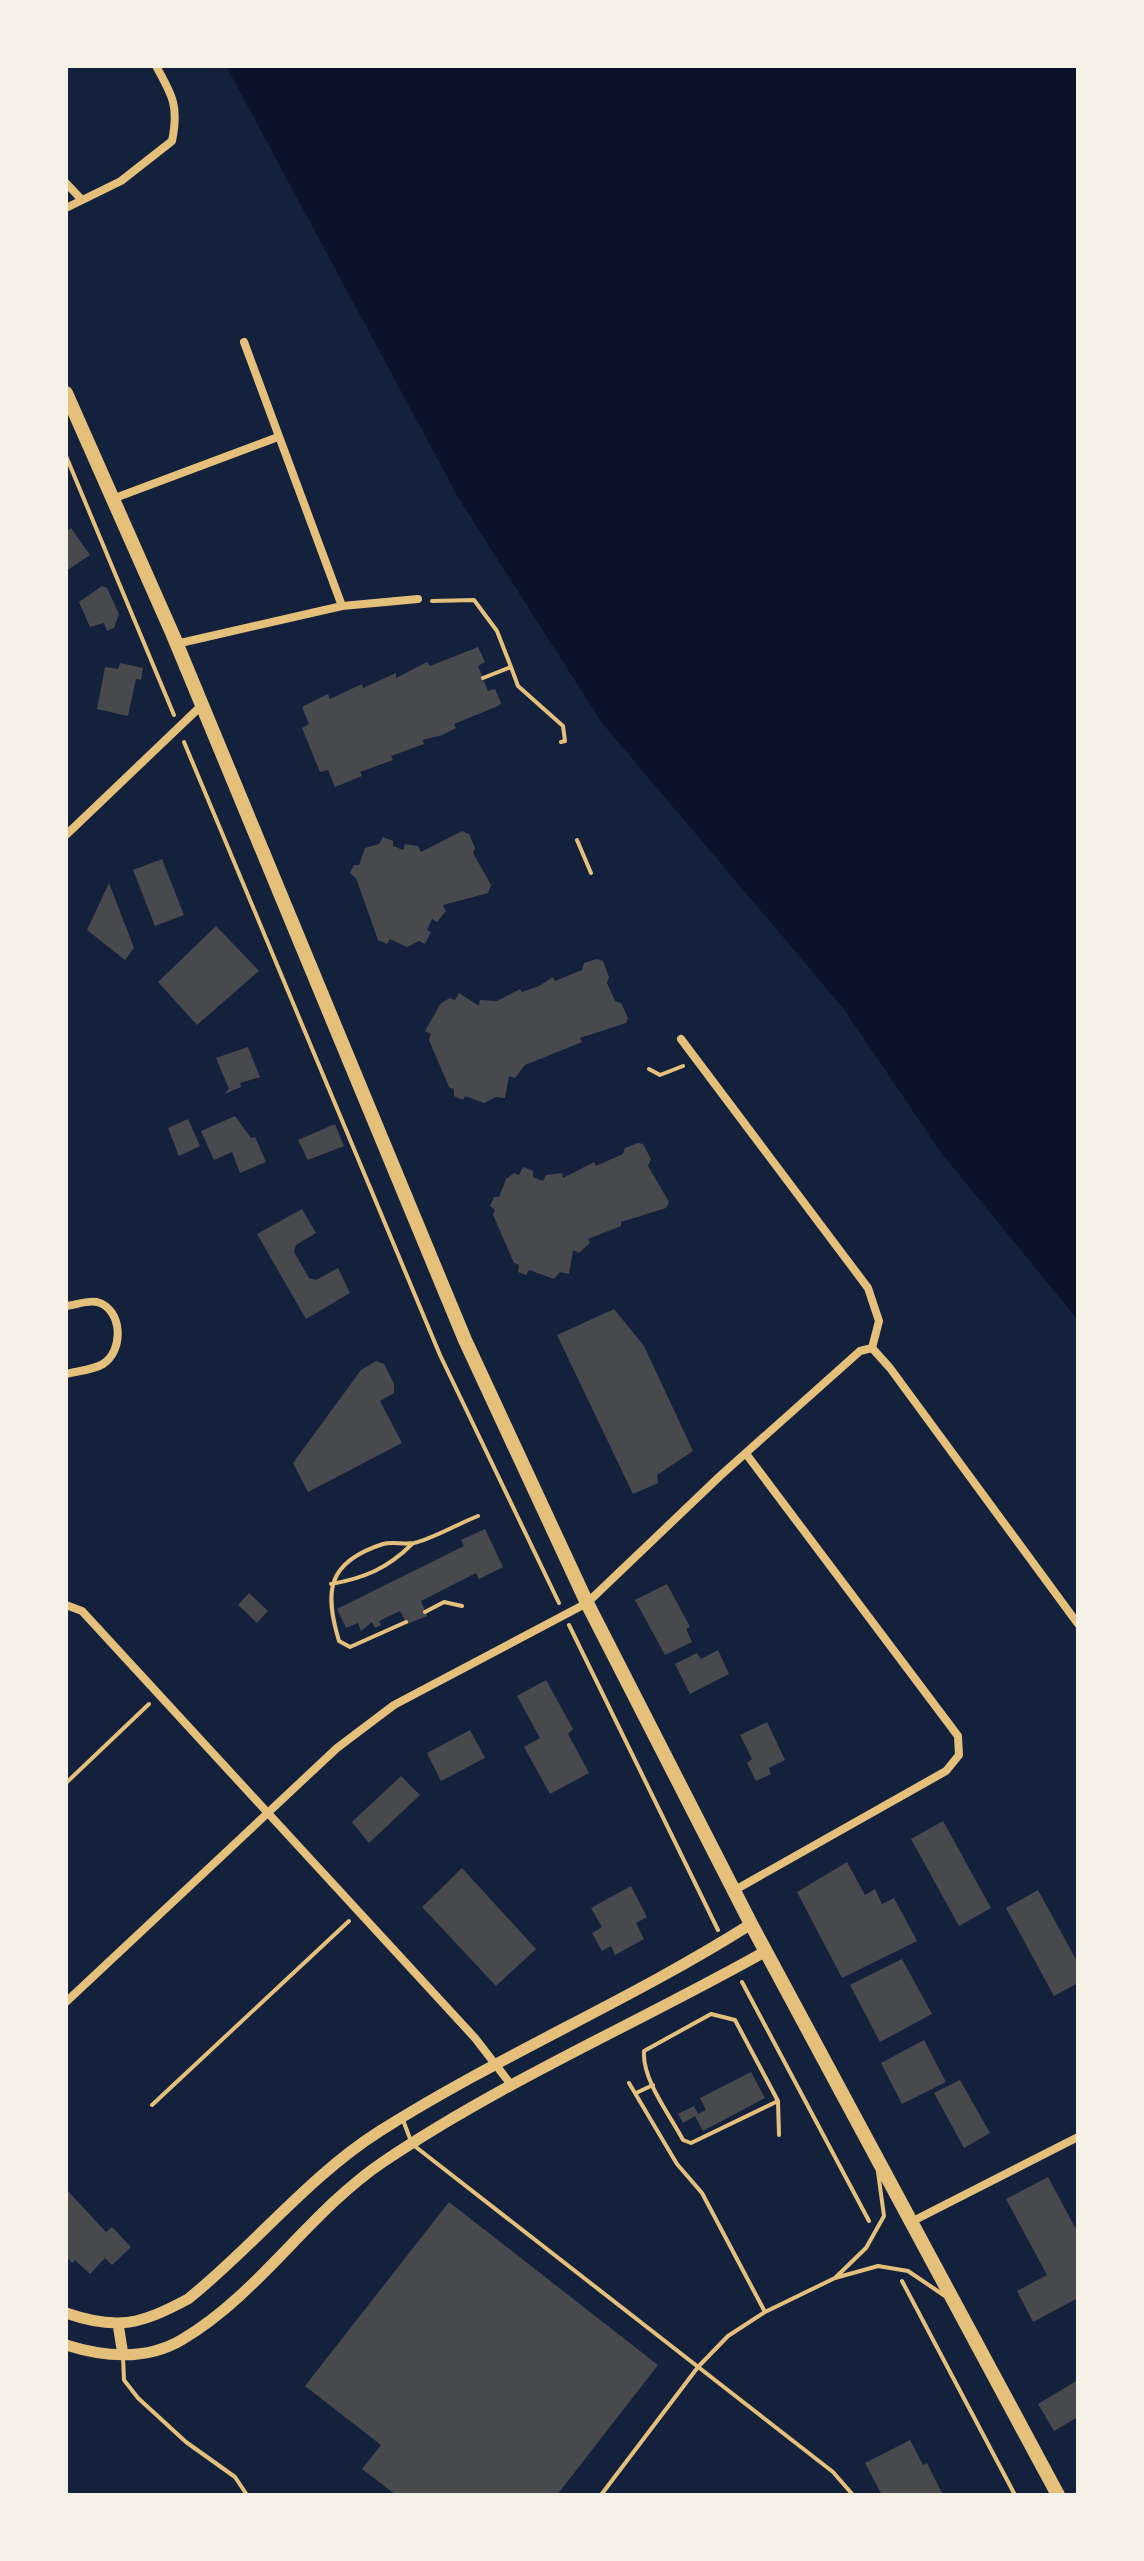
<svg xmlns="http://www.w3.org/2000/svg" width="1144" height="2561" font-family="'Exo 2',sans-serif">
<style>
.water{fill:#0b132b}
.building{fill:#48494c}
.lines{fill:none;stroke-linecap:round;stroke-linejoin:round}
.path{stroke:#e5c07b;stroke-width:4}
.service{stroke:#e5c07b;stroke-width:4}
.minor{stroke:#e5c07b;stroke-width:8}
.tertiary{stroke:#e5c07b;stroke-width:11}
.primary{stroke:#e5c07b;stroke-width:14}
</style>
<rect width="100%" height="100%" fill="#14213d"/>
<!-- water -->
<path class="water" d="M226,66L1078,68V1320L942,1154L843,1008L602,723L459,499Z"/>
<!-- building -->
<path class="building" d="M71,528L90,555L66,571V532Z
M102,586L107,588L119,614L114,628L107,631L104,623L90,627L79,602Z
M478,647L485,662L478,666L488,691L495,689L501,703L498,706L454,724L456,728L442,735L423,740L424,744L391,756L393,760L360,772L362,776L335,787L328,770L320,772L302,728L309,724L302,707L328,694L330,699L362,684L363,688L396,673V678L427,662L430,666Z
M120,663L143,668L141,680L136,679L128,716L97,709L105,667L118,669Z
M462,831L469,834L475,848L473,853L491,885L488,893L443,905L446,911L437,922L432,919L427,930L431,932L425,944L419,941L407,947L390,939L387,944L378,940L356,878L350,873L354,865H359L365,848L379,844L383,837L393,841V846L403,850L405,844L418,846L421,852Z
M162,859L184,915L155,926L133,870Z
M109,883L134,948L125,960L87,930Z
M216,926L259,971L197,1025L158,982Z
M597,959L603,961L609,977L607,983L615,1001L621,1003L628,1018L626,1023L580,1038L582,1042L525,1065L515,1078L509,1076L505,1098L496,1097L484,1103L465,1096L463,1100L454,1096V1089L449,1087L429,1040L431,1034L425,1031L441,1003L450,998L455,1000L459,993L479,1006L480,1000L497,1001L520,989L522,992L539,986L553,977L555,981L582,970L584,963Z
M248,1047L260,1077L240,1083L241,1087L224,1094L229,1089L216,1058Z
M235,1116L251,1138L255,1137L266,1162L240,1173L232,1152L214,1160L201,1131Z
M188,1119L200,1146L179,1156L168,1128Z
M335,1124L344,1146L308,1160L298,1140Z
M638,1143L643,1144L651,1159L648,1166L669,1202L666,1208L621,1222V1226L588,1239L590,1243L579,1253L573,1250L569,1274L560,1272L554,1279L529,1270L526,1275L518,1272L519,1265L514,1263L493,1215L495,1210L490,1206L494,1197H499L506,1179L514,1173L519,1175L523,1167L533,1171V1177L543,1181L546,1175L562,1173L563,1178L594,1162L596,1166L623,1154L625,1148Z
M302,1209L316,1233L296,1245L294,1252L309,1278L316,1280L338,1268L350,1293L306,1319L257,1234Z
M614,1309L644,1346L693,1451L657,1475L658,1483L633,1494L557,1335Z
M376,1361L384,1364L394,1384V1393L380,1401L402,1443L308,1492L293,1463L361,1370Z
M485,1529L503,1567L479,1579L476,1573L421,1601L427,1616L407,1624L400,1611L379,1621L381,1625L375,1628L372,1622L361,1631L358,1623L346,1628L337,1609L464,1546L461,1540Z
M667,1584L690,1627L686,1629L692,1642L665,1655L635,1600Z
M249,1593L268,1611L257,1623L238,1605Z
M718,1650L729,1674L690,1694L675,1664L697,1653L701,1659Z
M546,1680L573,1729L568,1734L589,1773L550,1794L524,1747L540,1738L517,1696Z
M767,1722L785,1760L769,1768L771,1774L756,1781L747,1763L752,1759L740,1735Z
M470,1730L485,1758L441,1781L427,1753Z
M401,1776L420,1795L369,1843L352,1822Z
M943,1821L991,1908L959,1926L911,1839Z
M847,1862L865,1895L875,1889L882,1904L894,1898L917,1941L842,1978L797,1892Z
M462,1868L536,1949L496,1986L422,1907Z
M631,1886L647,1917L636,1923L644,1939L615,1955L611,1946L602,1951L592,1933L602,1927L591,1908Z
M1038,1890L1078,1963V1983L1054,1996L1006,1908Z
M902,1959L932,2014L880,2042L850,1985Z
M924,2040L946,2082L902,2104L881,2063Z
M751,2072L765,2098L703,2131L695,2116L683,2123L678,2114L694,2106L698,2114L706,2110L700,2098Z
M960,2080L990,2133L964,2148L934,2093Z
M1048,2177L1078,2233V2298L1033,2322L1017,2291L1047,2275L1006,2199Z
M66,2189L106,2232L112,2227L131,2247L112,2265L105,2258L90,2274L75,2260L72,2263L66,2256Z
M449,2202L658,2365L557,2495H396L362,2469L381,2445L305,2386Z
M1078,2380V2417L1054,2431L1038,2404Z
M910,2440L923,2465L927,2463L943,2495H882L865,2463Z"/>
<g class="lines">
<!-- path -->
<path class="path" d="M66,456L174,715
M432,601L474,600L497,631L511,667L483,678
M511,667L518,686L563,726L565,741L561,742
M184,742L440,1355L559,1603
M577,840L591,873
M649,1069L660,1075L683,1066
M569,1625L718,1930
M66,1783L149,1704
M742,1982L869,2221
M152,2105L349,1921
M902,2281L1015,2495"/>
<!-- service -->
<path class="service" d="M331,1584C365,1578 388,1568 412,1544
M425,1612L444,1602L462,1606
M406,1622L350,1647L339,1641C324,1591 327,1562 383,1544C393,1541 404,1545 414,1543C435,1538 457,1524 478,1516
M629,2083L677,2164L702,2193L765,2312
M636,2093L653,2085
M778,2101L691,2143L683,2140C670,2115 642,2080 644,2051L711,2014L735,2020L778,2101L779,2135
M403,2120L412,2144L833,2472L853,2495
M836,2277L866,2248L884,2216L878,2172
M123,2357L124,2380L138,2398L186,2442L235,2477L247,2495
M601,2495L698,2367L728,2336L765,2312L835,2278L878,2266L908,2271L945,2296"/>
<!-- minor -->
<path class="minor" d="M66,183L82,200
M66,208L121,181L172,141C179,107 173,96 156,66
M244,342L342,606
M115,498L278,437
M176,644L342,606L418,599
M66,835L201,706
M681,1039L868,1288L879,1321L872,1348
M66,1306C75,1305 88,1300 97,1302C123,1309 124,1351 103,1364C93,1370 77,1371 66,1374
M66,1605L82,1611L475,2038L512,2086
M735,1890L946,1771L959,1755L958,1736L747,1455
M66,2002L337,1748L394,1705L587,1603L720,1476L860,1351L872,1348L890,1368L1078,1624
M911,2222L1078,2137"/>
<!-- tertiary -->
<path class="tertiary" d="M66,2313C118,2331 141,2324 188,2299C253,2247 310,2175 380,2131C500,2055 631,2000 751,1924
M118,2324L123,2355
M66,2345C104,2357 147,2361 183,2339C260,2293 309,2212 383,2162C503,2081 640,2022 766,1951"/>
<!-- primary -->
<path class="primary" d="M66,393L173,635L465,1340L587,1603L751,1924L1058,2495"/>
</g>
<!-- border -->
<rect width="1144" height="2561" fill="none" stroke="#f6f1e7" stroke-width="136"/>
</svg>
